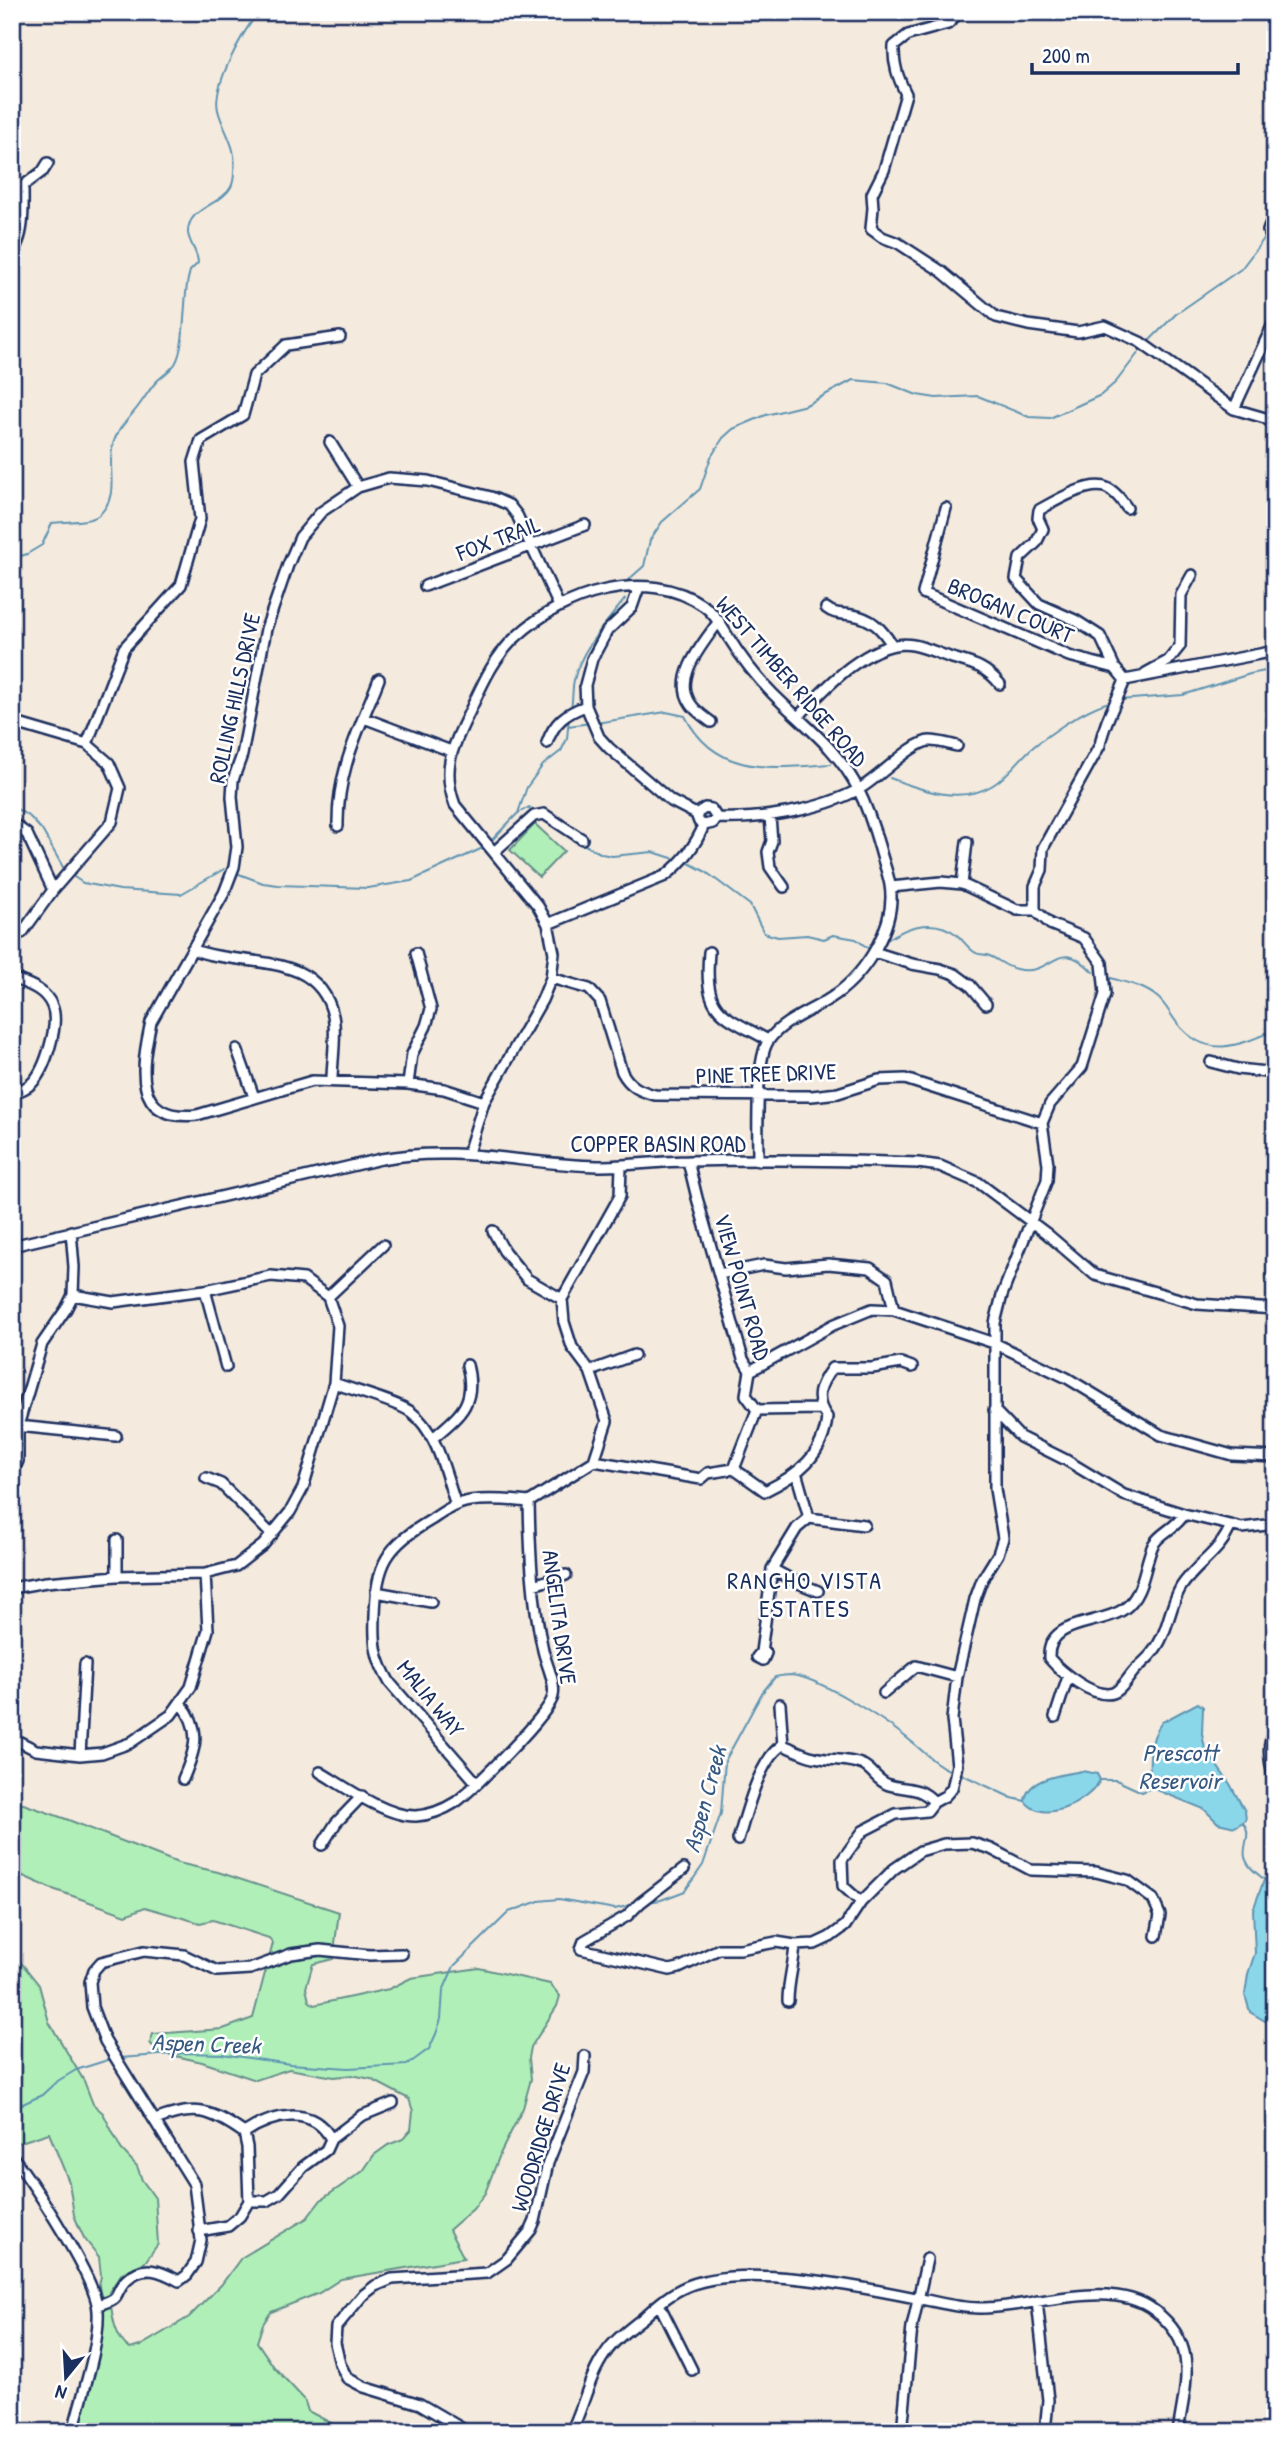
<svg xmlns="http://www.w3.org/2000/svg" width="1287" height="2444" font-family="'Patrick Hand',sans-serif">
<style>
.green{fill:#b0f0b8;stroke:#66908b;stroke-width:2}
.water{fill:#8bd7ea;stroke:#5e94b2;stroke-width:2}
.lines{fill:none;stroke-linecap:round;stroke-linejoin:round}
.stream{stroke:#5e94b2;stroke-width:2}
.minor-casing{stroke:#1b2f5e;stroke-width:14}
.minor{stroke:#fff;stroke-width:9}
.labels{text-anchor:middle;dominant-baseline:central;stroke-width:5;stroke-linejoin:round;paint-order:stroke}
.street-label{font-size:23px;fill:#1b2f5e;stroke:#fff}
.neighbourhood-label{font-size:24px;letter-spacing:2px;fill:#1b2f5e;stroke:#fff}
.water-label{font-size:24px;font-style:italic;fill:#375981;stroke:#fff}
</style>
<rect width="100%" height="100%" fill="#f5eade"/>
<filter id="ink" filterUnits="userSpaceOnUse"><feTurbulence type="fractalNoise" baseFrequency=".0143" numOctaves="2"/><feDisplacementMap in="SourceGraphic" scale="14" xChannelSelector="R" yChannelSelector="G"/><feConvolveMatrix kernelMatrix="1 2 1 2 8 2 1 2 1" color-interpolation-filters="sRGB"/></filter>
<g filter="url(#ink)">
<!-- green -->
<path class="green" d="M535,824L564,851L539,877L510,850Z
M12,1800L66,1819L178,1863L218,1872L339,1912L333,1959L313,1964L306,1988L309,2001L314,2005L389,1989L411,1978L479,1968L550,1984L560,1996L557,2006L531,2047L529,2058L531,2079L523,2108L501,2152L485,2193L473,2209L449,2230L464,2258L341,2279L319,2293L271,2312L263,2324L257,2342L274,2367L304,2399L308,2411L348,2432H79L102,2335V2308L99,2285L101,2276L99,2257L84,2238L79,2227L74,2215L69,2182L49,2133L14,2144L12,2142V1951L39,1985L49,2022L84,2081L93,2104L103,2113L121,2149L137,2166L142,2180L155,2198L158,2244L145,2262L122,2273L109,2292C112,2311 113,2337 130,2349L140,2346L189,2317L221,2285L241,2258L307,2218L321,2200L363,2171L374,2155L388,2145L403,2139L411,2130L413,2111L409,2099L371,2079L352,2075L334,2077L289,2069L256,2080L202,2062L158,2052L150,2043L153,2034L223,2029L253,2018L273,1943L269,1938L213,1920L200,1923L145,1907L126,1915L50,1888L12,1871Z"/>
<!-- water -->
<path class="water" d="M1198,1703L1203,1707L1202,1734L1205,1749L1230,1784L1245,1811L1246,1820L1235,1827L1218,1823L1204,1809L1152,1788C1148,1767 1148,1740 1162,1722Z
M1082,1771L1097,1774L1100,1780C1090,1801 1043,1826 1025,1801C1027,1777 1063,1775 1082,1771Z
M1275,1869V2019L1265,2021L1250,2012L1245,1995L1248,1974L1255,1953L1253,1910L1264,1880Z"/>
<g class="lines">
<!-- stream -->
<path class="stream" d="M1146,344L1176,314L1241,269L1266,236
M12,559L27,554L42,545L52,523C64,521 89,523 99,515C121,495 106,468 113,444C118,427 131,417 140,404C145,397 150,389 156,382C162,376 170,371 175,364C186,346 183,301 188,279L190,271L198,263C198,252 189,243 188,233C187,207 222,205 231,187C233,183 234,175 234,171C238,147 223,131 218,110C212,86 243,31 259,12
M626,582L644,566L650,540L662,522L700,489L711,457L723,438L733,429L766,415L806,405L853,380L887,383L917,395L936,398L978,396L1029,417L1050,418L1101,395L1116,382L1142,348
M1119,700L1183,695L1250,674L1275,669
M571,708C573,699 572,689 574,680C581,649 606,623 625,599
M596,723L666,712L685,716C716,777 773,768 831,764
M568,726L591,723
M848,760L864,764
M890,778C921,790 961,805 993,785C1008,776 1019,759 1032,748C1041,740 1052,733 1062,726C1077,716 1093,706 1110,702
M12,806L30,817L42,830L64,869
M518,813L527,787L543,765L561,751L567,739L569,717
M489,843L517,814L529,807L538,812
M583,844L602,854L612,856L653,852L675,859
M689,863L706,872L750,905L764,933L778,937L807,935L824,939L833,935L856,939L869,949
M239,874L263,883L278,885L368,888L411,881L485,847
M71,875L83,883L120,890L181,894L224,869
M887,940C907,926 935,917 957,935C963,940 969,950 976,953C979,955 984,954 987,955C997,958 1005,967 1016,969C1054,978 1056,934 1093,972
M1111,978C1127,983 1144,986 1157,997C1165,1003 1170,1014 1177,1023C1206,1060 1238,1046 1275,1030
M959,1773L1012,1798L1025,1801
M1101,1780H1116L1142,1792L1151,1788
M1243,1823C1253,1834 1242,1845 1245,1857C1247,1867 1258,1874 1265,1880
M647,1902L661,1900L685,1891L703,1865L721,1813L725,1761L762,1693L775,1677C780,1676 786,1675 791,1675C819,1677 884,1720 907,1738C921,1749 934,1764 951,1771
M120,2058L186,2053L222,2054L290,2064L348,2068L407,2065L429,2049L436,2034L441,2019L443,1991L454,1966L509,1912L539,1901L559,1899L615,1909L631,1905
M12,2109L42,2095L56,2082L76,2070L111,2059"/>
<!-- minor casing -->
<g class="minor-casing">
<path id="minor" d="M959,12L948,24L908,35L894,46C893,64 898,78 906,94L884,170L872,194L873,208L871,229L882,237L898,243L941,271L996,317L1028,325L1078,332L1105,326L1140,342L1234,409L1265,418L1275,425
M1275,212L1268,231L1275,242
M12,251C25,239 23,204 23,186L43,171L48,163
M1234,409L1275,320
M330,442L358,487
M946,508L923,593L1069,656L1115,668L1125,680
M425,586L585,525
M639,587L632,607L607,631L592,659L585,685L586,706L599,737L609,748L671,801L696,814L705,808L711,809L717,818
M826,608C835,615 841,613 852,615C872,618 882,629 892,645
M1115,668L1100,636L1075,620L1039,604L1016,579L1020,558L1036,543L1043,529L1038,518L1039,510C1055,501 1090,480 1107,488C1116,492 1122,501 1127,508
M1146,673L1168,661L1180,646L1181,595L1192,575
M798,717C823,690 871,637 913,645C925,647 937,653 949,657C972,664 984,665 1000,684
M364,718L451,751
M12,722L87,744
M711,722C705,717 695,711 691,704C672,677 704,643 719,621
M547,743C554,722 566,713 586,706
M696,814L699,822L704,825L713,823L717,818
M770,817L772,841L768,852L770,867L784,887
M717,818C760,820 822,810 859,789C878,779 913,741 930,741C939,741 948,744 957,746
M12,823L27,834L53,890
M338,826C337,770 359,730 379,679
M494,852L534,816L544,814L582,839
M962,884L967,842
M891,887L941,882L962,884L1017,910H1035
M548,924L665,876C683,862 695,847 704,825
M12,933H22L53,890L112,822L120,788L109,763L87,744L124,648L181,585L200,519L194,462L201,440L243,415L254,375L286,345L340,337
M192,949C240,969 318,948 333,1016C337,1033 332,1061 332,1080
M709,952C704,1013 719,1013 768,1040
M874,952L912,964L940,969L955,974L970,985L986,1004
M12,978C28,984 45,989 52,1006C60,1024 45,1070 32,1083C26,1089 20,1091 12,1093
M551,978L589,989L600,1001L622,1072C630,1087 640,1091 655,1095L812,1096L838,1093L879,1080L905,1079L1042,1123
M237,1049L254,1097
M1211,1062L1238,1069L1275,1073
M408,1084L412,1054L426,1026L431,1009L416,953
M484,1102L444,1089L408,1084L312,1081L197,1115C132,1122 141,1067 151,1022L224,893L234,867L237,847L232,797L233,780L242,755L266,629L288,565L300,537L321,512L358,487L389,478L428,481L491,497L509,505L517,515L559,606
M468,1153L484,1102L542,1000L551,978L554,953L548,924L538,906L455,805C441,768 453,746 469,713C482,685 493,658 516,637C562,593 647,566 704,606C714,613 721,625 727,635C740,656 756,677 773,694C804,725 838,749 858,789C868,809 874,828 880,849C883,861 888,873 890,885C897,925 866,973 835,995C815,1010 784,1019 769,1040C755,1058 758,1136 758,1161
M688,1161L697,1198L743,1359L750,1371L746,1395L757,1410L734,1469
M12,1183L15,1185L12,1194
M493,1231L504,1251L527,1279L562,1299
M12,1246L381,1159C457,1145 523,1164 598,1166C629,1166 658,1161 689,1161C765,1159 842,1160 918,1163L940,1166L979,1183L1046,1233L1095,1275L1197,1304L1275,1309
M719,1274L764,1265L786,1268L828,1264L870,1268L887,1280L894,1310
M205,1290L226,1367
M73,1295L113,1302L205,1290L271,1276L304,1279L328,1297
M328,1297L383,1245
M590,1371L634,1355
M750,1371L833,1325L872,1309L894,1310L994,1343L1067,1378L1161,1435L1232,1455L1275,1457
M334,1383C352,1390 398,1402 411,1412C438,1432 445,1474 456,1505
M757,1410L821,1409
M994,1410L1020,1437L1066,1460L1124,1495L1184,1514L1242,1528L1275,1524
M18,1426L116,1436
M433,1438C460,1415 477,1403 467,1365
M594,1461L701,1479L708,1473L734,1469
M734,1469L765,1491C798,1475 824,1455 827,1417C813,1399 820,1384 832,1368H872L901,1363L912,1367
M12,1473L18,1461V1426L42,1344L66,1309L73,1295L74,1267L71,1231
M206,1478L221,1484L272,1535
M1184,1514C1177,1528 1160,1532 1153,1545C1144,1565 1144,1595 1124,1609C1100,1626 1047,1618 1049,1658C1060,1671 1094,1699 1113,1693C1122,1690 1129,1676 1135,1670C1146,1660 1156,1651 1162,1637C1169,1622 1172,1602 1181,1587C1196,1564 1221,1552 1231,1525
M809,1518L864,1525
M772,1569L796,1582L818,1591
M117,1576V1540
M533,1585L566,1575
M12,1588L46,1582L117,1576L205,1574L236,1566L263,1545L290,1512L303,1488L334,1383L338,1326L328,1297
M376,1592L431,1602
M761,1652L772,1569L797,1528L809,1518L796,1472
M761,1652L766,1653L763,1660L757,1657Z
M884,1693L916,1666L957,1677
M181,1704C203,1730 195,1751 183,1779
M780,1704L783,1745
M1055,1717L1068,1677
M1275,1731C1264,1745 1272,1769 1275,1786
M12,1738L36,1750L80,1755L102,1753L130,1743L171,1715L191,1687L208,1630L205,1574
M783,1745C793,1749 804,1755 814,1757C830,1761 847,1758 863,1765C873,1770 877,1781 889,1785C906,1790 920,1786 934,1802
M80,1755L85,1664
M320,1772C345,1787 387,1817 416,1816C430,1815 445,1809 456,1802C473,1789 550,1714 553,1696C556,1682 546,1664 543,1650C532,1601 530,1551 529,1502L594,1461L607,1421L590,1371L572,1347L564,1322L562,1299L620,1196L621,1166
M476,1782L390,1683C375,1658 374,1644 375,1616C376,1563 387,1546 431,1520C443,1512 455,1503 470,1501C489,1498 510,1500 529,1502
M738,1840C746,1815 759,1758 783,1745
M322,1845L336,1823L362,1796
M684,1869L640,1903L627,1916L584,1941L581,1949L670,1970L679,1968L719,1949H740L776,1942L795,1945L815,1944L830,1937L845,1926L861,1902L894,1869L920,1851L944,1844L972,1843L991,1849L1031,1870L1096,1872L1127,1880L1153,1899L1160,1915L1156,1936
M861,1902L843,1886L842,1860L863,1831L896,1814L927,1811L934,1802L945,1796L952,1788L954,1780L957,1765L952,1719L957,1677L975,1599L982,1580L998,1554L1003,1538L995,1489V1323L1002,1295L1047,1180L1048,1164L1042,1123L1050,1104L1082,1067L1105,994L1102,963L1084,938L1050,924L1035,910V886L1042,870L1043,848L1100,745C1104,721 1117,702 1125,680L1270,652L1275,647
M788,2001C788,1981 794,1964 795,1945
M155,2120C195,2105 210,2109 244,2133L247,2147L249,2201L240,2216L228,2226L199,2231
M244,2133C271,2115 312,2104 331,2139L326,2150L303,2167L279,2194L267,2201H249
M331,2139L361,2116L393,2103
M12,2156C33,2183 97,2280 98,2311C100,2346 81,2397 73,2432
M1037,2301L1048,2400L1045,2432
M659,2304L692,2370
M98,2305C125,2297 112,2294 126,2280C144,2263 161,2271 179,2281L187,2275L196,2262L201,2240L194,2184L105,2041L92,2007L90,1982L94,1970L101,1962L144,1951L184,1955L217,1971L250,1969L291,1954L320,1950L370,1955L402,1954
M468,2432L420,2404L364,2387L347,2378L340,2364L335,2343L336,2327L362,2296L375,2286L392,2279L487,2273L507,2259L531,2230L535,2221L548,2163L584,2072L585,2056
M571,2432C584,2406 588,2378 605,2354C614,2340 630,2328 643,2318C655,2307 667,2296 681,2289C735,2261 857,2286 916,2298C938,2302 957,2308 979,2308C1030,2309 1110,2276 1155,2311C1200,2345 1185,2385 1178,2432
M902,2432L912,2327L927,2259"/>
</g>
<!-- minor -->
<use href="#minor" class="minor"/>
</g>
</g>
<g class="labels">
<!-- street labels -->
<g class="street-label">
<text transform="translate(498 538) rotate(-21)">FOX TRAIL</text>
<text transform="translate(1011 610) rotate(23)">BROGAN COURT</text>
<text transform="translate(792 681) rotate(49)">WEST TIMBER RIDGE ROAD</text>
<text transform="translate(234 698) rotate(-78)">ROLLING HILLS DRIVE</text>
<text transform="translate(766 1073) rotate(-2)">PINE TREE DRIVE</text>
<text x="658" y="1143">COPPER BASIN ROAD</text>
<text transform="translate(743 1287) rotate(74)">VIEW POINT ROAD</text>
<text transform="translate(560 1617) rotate(82)">ANGELITA DRIVE</text>
<text transform="translate(431 1698) rotate(51)">MALIA WAY</text>
<text transform="translate(540 2137) rotate(-73)">WOODRIDGE DRIVE</text>
</g>
<!-- neighbourhood labels -->
<g class="neighbourhood-label">
<text x="805" y="1580">RANCHO VISTA<tspan x="805" dy="28">ESTATES</tspan></text>
</g>
<!-- water labels -->
<g class="water-label">
<text x="1180" y="1752">Prescott<tspan x="1180" dy="28">Reservoir</tspan></text>
<text transform="translate(704 1799) rotate(-75)">Aspen Creek</text>
<text transform="translate(206 2043) rotate(2)">Aspen Creek</text>
</g>
</g>
<!-- margin -->
<rect width="1287" height="2444" fill="none" stroke="#fff" stroke-width="42"/>
<rect x="21" y="21" width="1245" height="2402" fill="none" stroke="#1b2f5e" stroke-width="2.5" filter="url(#ink)"/>
<!-- north arrow -->
<g transform="translate(66 2377) rotate(198)" stroke="#ffffff" stroke-width="5" paint-order="stroke">
<path d="M0-5L12 26L0 18L-12 26Z" fill="#1b2f5e"/>
<text y="-10" font-size="19" font-weight="bold" text-anchor="middle" fill="#1b2f5e">N</text>
</g>
<!-- scale -->
<path d="M1032 63v10h206v-10" fill="none" stroke="#1b2f5e" stroke-width="3.5"/>
<text x="1042" y="63" font-size="21" fill="#1b2f5e" stroke="#ffffff" stroke-width="5" paint-order="stroke">200 m</text>
</svg>
